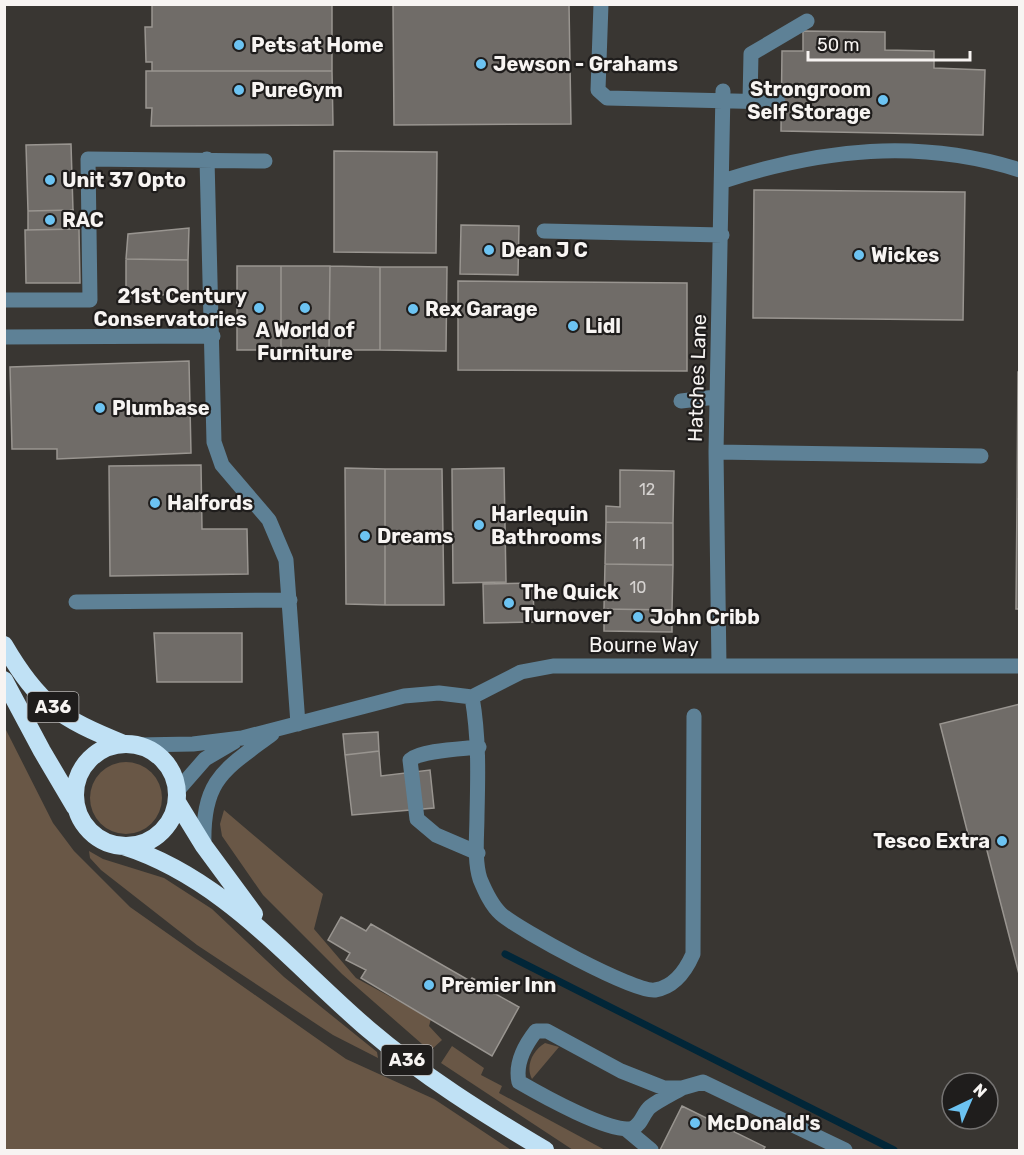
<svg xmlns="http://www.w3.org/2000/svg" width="1024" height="1155" font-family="Rubik,sans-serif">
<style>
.green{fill:#695746}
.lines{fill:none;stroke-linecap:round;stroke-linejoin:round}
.stream{stroke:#012638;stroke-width:7}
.building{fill:#706c68;stroke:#999590;stroke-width:1.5}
.minor{stroke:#5e8196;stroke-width:15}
.highway{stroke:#c0e1f5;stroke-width:18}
.poi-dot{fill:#6cc3f2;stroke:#1f1d1c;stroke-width:2}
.labels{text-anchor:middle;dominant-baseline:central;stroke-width:4.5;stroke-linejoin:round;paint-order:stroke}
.number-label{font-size:16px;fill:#d5d2d0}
.shield{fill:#1f1d1c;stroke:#b6b4b2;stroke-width:1.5}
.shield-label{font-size:18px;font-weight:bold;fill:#f7f4f2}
.poi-label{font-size:20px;font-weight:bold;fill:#f7f4f2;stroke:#1f1d1c;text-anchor:start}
.street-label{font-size:20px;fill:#f7f4f2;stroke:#1f1d1c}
</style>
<rect width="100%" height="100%" fill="#393632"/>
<!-- green -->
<path class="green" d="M5,728L53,823L74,851L130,907L346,1059L434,1099L511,1150H5Z
M90 798a36 36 0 1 1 72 0a36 36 0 1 1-72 0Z
M224,810L323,894L314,929L356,978L431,1019L429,1026L442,1040L430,1051L342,974L263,895L222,836L220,824Z
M89,851L103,859L164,878L212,909L284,977L377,1052L378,1058L333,1035L197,945L101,870L90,858Z
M545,1043L559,1047L532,1079C525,1066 533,1050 545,1043Z
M452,1046L484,1068L481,1075L502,1086L499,1093L605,1150H573L441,1063Z"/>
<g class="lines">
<!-- stream -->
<path class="stream" d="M505,954L894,1150"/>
</g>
<!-- building -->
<path class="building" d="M152,4H332V71H152V62H146L145,27H152Z
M393,4H569L571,124L394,125Z
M803,31L885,32V50L934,51V68L985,70L983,135L781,131L782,51H803Z
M146,71H332L333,125L151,126L152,108H146Z
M71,144L73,210L28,211L26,145Z
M334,151L437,152L436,253L334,252Z
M754,190L965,192L963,320L753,318Z
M73,210V229L28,230V211Z
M461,225L519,226L518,275L460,274Z
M189,228L188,260L126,259L128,234Z
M79,229L80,283H26L25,230Z
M126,259L188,260V294L126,296Z
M237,266H281V350H237Z
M281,266H330L329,350H281Z
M330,266L380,267V350H329Z
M380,267H447L446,351L380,350Z
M458,281L687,283V371L458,370Z
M189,361L191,453L57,459V449H12L10,367Z
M1018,372H1020V499H1017Z
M201,465L202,529H247L248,574L110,576L109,466Z
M345,468L385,469V605L346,604Z
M504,468L506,582L453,583L452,469Z
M385,469H442L444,605H385Z
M620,470L674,471L673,523L606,522V506L620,507Z
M1017,499H1020V609H1016Z
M606,522L673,523V565L605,564Z
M605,564L673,565L672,610L604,609Z
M533,583L534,622L484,623L483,584Z
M604,609L672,610V632L604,631Z
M154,633H242V682H157Z
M1020,704V978L984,839L970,842L940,724Z
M378,732L379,751L345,755L343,734Z
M379,751L381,776L430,770L434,808L352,815L345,755Z
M341,917L366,931L371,924L470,981L472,978L494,989L492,992L519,1007L492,1056L361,978L366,970L346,960L350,953L328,940Z
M682,1106L765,1147L763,1150H660Z"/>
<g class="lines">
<!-- minor -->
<path class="minor" d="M601,4L598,90L607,98L778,102
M750,101L751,54L807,21
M207,159L214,442L222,465L269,520L286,560L298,724
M723,181C822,149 918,138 1020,170
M544,231L722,235
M4,300H90L88,159L265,161
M4,337L213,336
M681,401L716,397
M716,452L981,456
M76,602L290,600
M719,666L716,452L723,91
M472,697C479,737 478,775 477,815C477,835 474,860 480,879C485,891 491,905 501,914C519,930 635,993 655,990C674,987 686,970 693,954L694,716
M138,745L193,744L242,738L404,696L439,693L472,697L521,672L553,666H1020
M177,791L205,759L234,742
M204,846C202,779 224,770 272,734
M478,853L436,835L417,819L410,760C421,750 462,749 479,747
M682,1088C672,1094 659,1100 650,1107C643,1113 642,1124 633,1128C614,1136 538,1093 519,1082C515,1064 525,1045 536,1031H547L621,1071L664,1088H682L703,1082L845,1150
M627,1130L651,1150"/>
<!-- highway -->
<path class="highway" d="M4,645C39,705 60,718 124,744
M4,680L42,751L75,807
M75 795a51 51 0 1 1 102 0a51 51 0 1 1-102 0Z
M177,802L204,846L254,914
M123,846C224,878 290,962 368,1029C423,1076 484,1114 545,1150"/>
</g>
<!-- markers -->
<g class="poi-dot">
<circle cx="239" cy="45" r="6"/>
<circle cx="481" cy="64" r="6"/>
<circle cx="239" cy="90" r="6"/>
<circle cx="883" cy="100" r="6"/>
<circle cx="50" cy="180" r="6"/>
<circle cx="50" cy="220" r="6"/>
<circle cx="489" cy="250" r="6"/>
<circle cx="859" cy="255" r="6"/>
<circle cx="259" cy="308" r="6"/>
<circle cx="305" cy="308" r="6"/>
<circle cx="413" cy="309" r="6"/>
<circle cx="573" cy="326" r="6"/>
<circle cx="100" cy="408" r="6"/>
<circle cx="155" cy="503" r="6"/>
<circle cx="479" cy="525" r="6"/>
<circle cx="365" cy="536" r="6"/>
<circle cx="509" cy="603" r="6"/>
<circle cx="638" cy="617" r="6"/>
<circle cx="1002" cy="841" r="6"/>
<circle cx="429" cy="985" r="6"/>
<circle cx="695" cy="1123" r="6"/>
</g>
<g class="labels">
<!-- number labels -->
<g class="number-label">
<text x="647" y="489">12</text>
<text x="639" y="543">11</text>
<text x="638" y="587">10</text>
</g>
<!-- shield labels -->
<g class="shield">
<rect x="27.5" y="692" width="51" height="30" rx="4.5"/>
<rect x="381.5" y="1045" width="51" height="30" rx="4.5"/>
</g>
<g class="shield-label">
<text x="53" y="707">A36</text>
<text x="407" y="1060">A36</text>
</g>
<!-- poi labels -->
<g class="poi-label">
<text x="251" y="45">Pets at Home</text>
<text x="493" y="64">Jewson - Grahams</text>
<text x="871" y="89" text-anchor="end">Strongroom<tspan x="871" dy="23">Self Storage</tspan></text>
<text x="251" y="90">PureGym</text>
<text x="62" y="180">Unit 37 Opto</text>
<text x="62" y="220">RAC</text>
<text x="501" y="250">Dean J C</text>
<text x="871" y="255">Wickes</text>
<text x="247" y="296" text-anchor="end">21st Century<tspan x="247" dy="23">Conservatories</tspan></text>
<text x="425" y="309">Rex Garage</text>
<text x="585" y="326">Lidl</text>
<text x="305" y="330" text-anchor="middle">A World of<tspan x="305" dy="23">Furniture</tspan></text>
<text x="112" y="408">Plumbase</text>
<text x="167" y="503">Halfords</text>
<text x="491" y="514">Harlequin<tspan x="491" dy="23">Bathrooms</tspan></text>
<text x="377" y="536">Dreams</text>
<text x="521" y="592">The Quick<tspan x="521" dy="23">Turnover</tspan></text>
<text x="650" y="617">John Cribb</text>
<text x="990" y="841" text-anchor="end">Tesco Extra</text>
<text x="441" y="985">Premier Inn</text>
<text x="707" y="1123">McDonald's</text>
</g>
<!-- street labels -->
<g class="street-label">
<text transform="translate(697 378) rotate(-88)">Hatches Lane</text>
<text x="644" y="645">Bourne Way</text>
</g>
</g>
<!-- border -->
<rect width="1024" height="1155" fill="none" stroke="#f7f4f2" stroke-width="12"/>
<!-- north arrow -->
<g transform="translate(970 1101) rotate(44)"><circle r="28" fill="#1f1d1c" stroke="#757372" stroke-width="1.5"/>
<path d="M0-4.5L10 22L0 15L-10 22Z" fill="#6cc3f2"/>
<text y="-9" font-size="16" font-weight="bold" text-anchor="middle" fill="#f7f4f2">N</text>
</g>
<!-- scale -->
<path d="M808 51v9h162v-9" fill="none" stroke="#f7f4f2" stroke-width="3"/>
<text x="817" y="51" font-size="18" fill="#f7f4f2" stroke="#1f1d1c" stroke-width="4.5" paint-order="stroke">50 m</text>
</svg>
